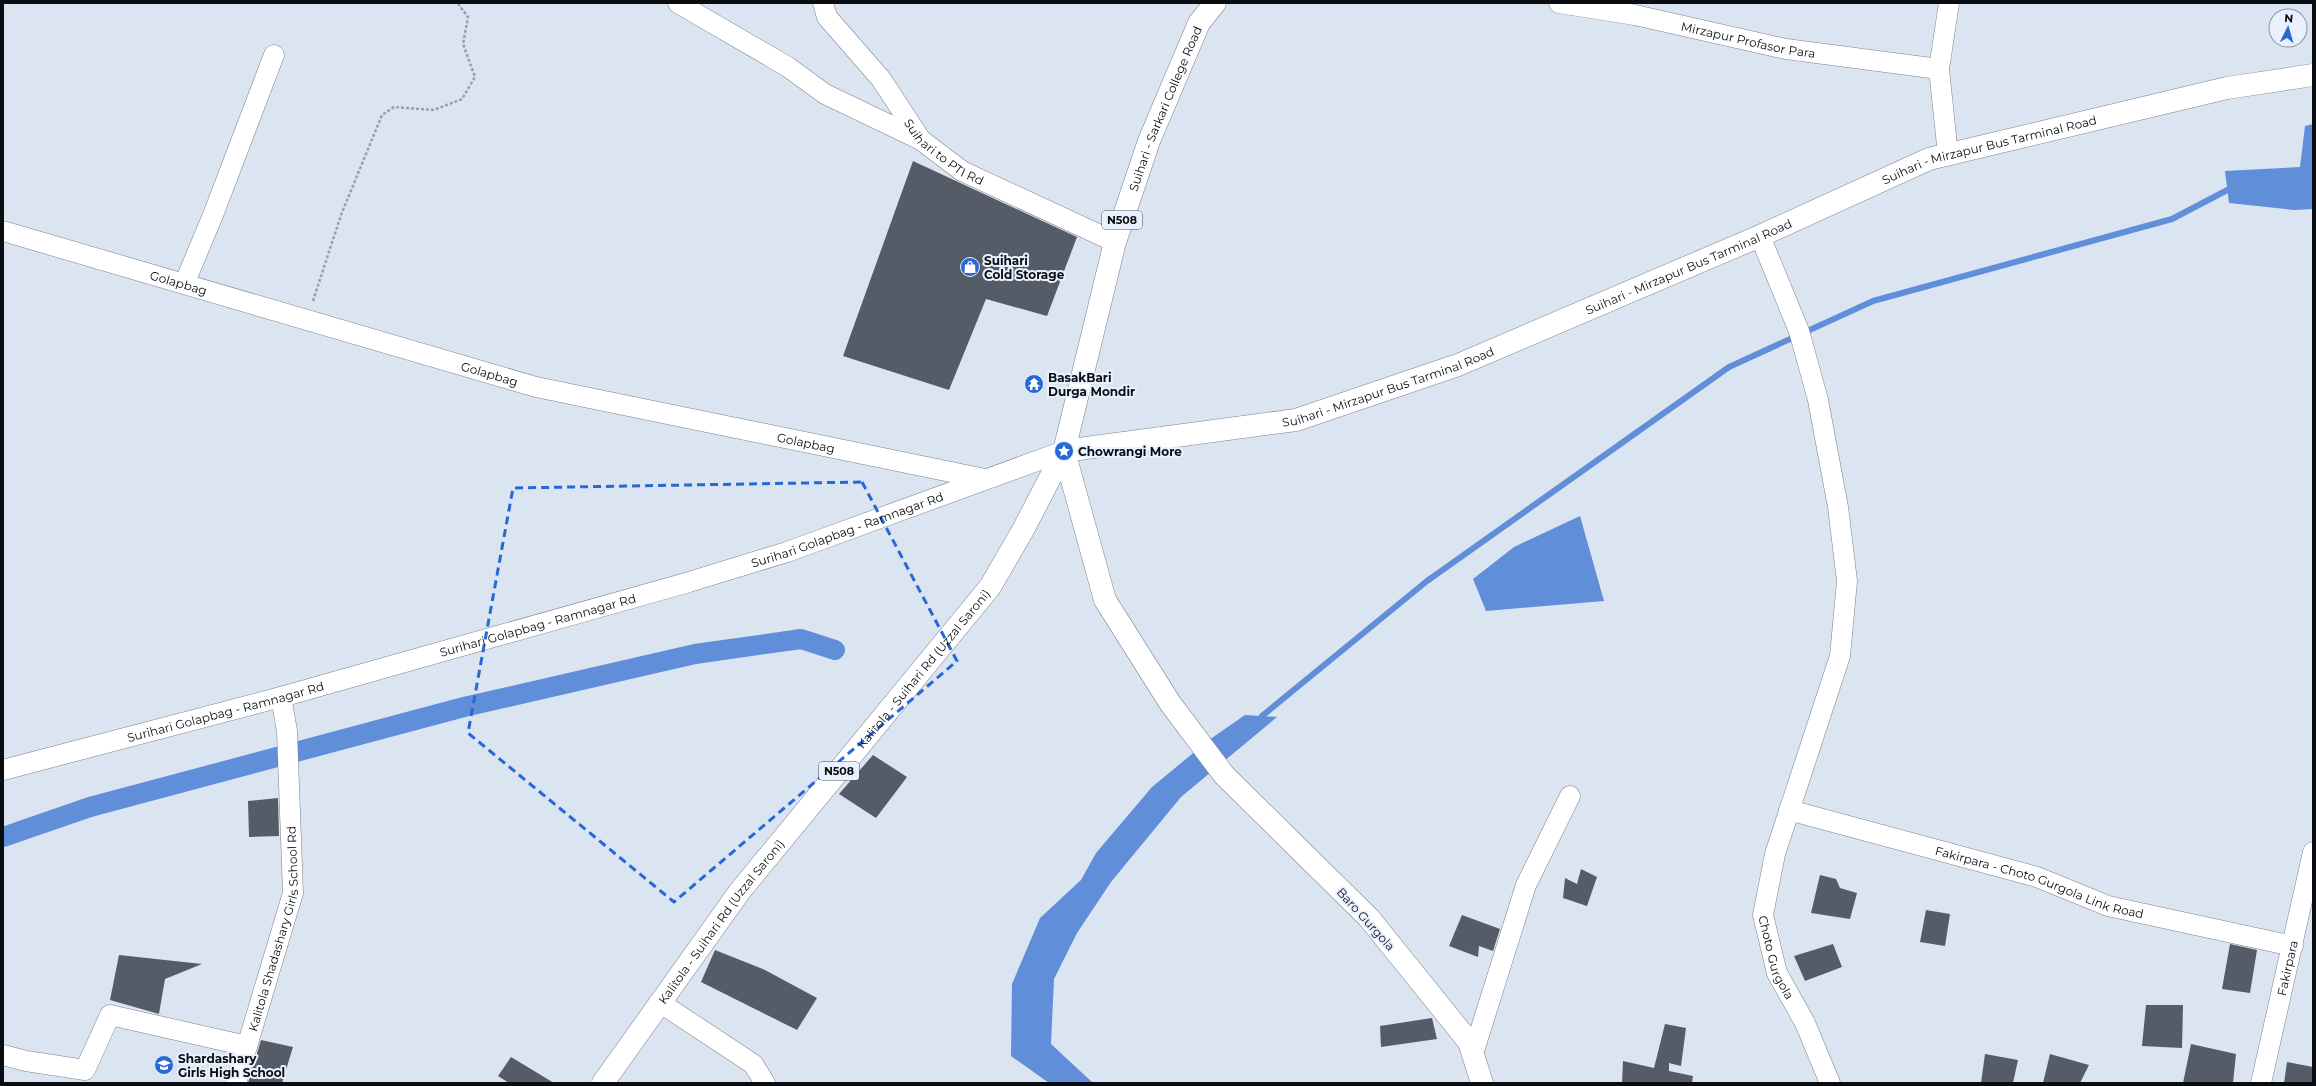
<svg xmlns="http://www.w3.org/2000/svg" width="2316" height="1086" font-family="Montserrat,sans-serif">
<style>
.water{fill:#618ed8}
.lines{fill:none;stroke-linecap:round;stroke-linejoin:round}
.stream{stroke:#618ed8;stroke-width:6}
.canal{stroke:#618ed8;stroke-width:20}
.building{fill:#555c67}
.minor-casing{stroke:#7b828e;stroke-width:21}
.tertiary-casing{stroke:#7b828e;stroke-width:23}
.trunk-casing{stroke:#7b828e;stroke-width:23}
.path{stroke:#99a0aa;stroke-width:2.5;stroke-dasharray:3 2;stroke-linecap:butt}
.minor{stroke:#fff;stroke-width:20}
.tertiary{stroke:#fff;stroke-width:22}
.trunk{stroke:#fff;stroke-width:22}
.marked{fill:none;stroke:#2669d6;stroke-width:3;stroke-dasharray:8 5;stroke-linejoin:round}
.labels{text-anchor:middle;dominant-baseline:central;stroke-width:4;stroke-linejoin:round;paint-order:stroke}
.shield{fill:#e9f1ff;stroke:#4c5158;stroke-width:1}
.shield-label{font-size:11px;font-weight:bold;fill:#090c10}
.street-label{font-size:12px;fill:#090c10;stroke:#e9f1ff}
.poi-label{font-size:12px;font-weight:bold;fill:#090c10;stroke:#e9f1ff;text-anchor:start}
</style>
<rect width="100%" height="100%" fill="#dbe4f1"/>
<!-- water -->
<path class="water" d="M2313,124V209L2294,210L2229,203L2225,171L2300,167L2305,126Z
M1580,516L1604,601L1486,611L1473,579L1514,547Z
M1245,715L1277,717L1181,797L1111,882L1077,933L1054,979L1051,1044L1093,1083H1049L1011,1056L1012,984L1040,918L1081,880L1096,853L1152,787L1209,740Z"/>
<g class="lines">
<!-- stream -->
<path class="stream" d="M1262,716L1427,581L1729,367L1873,301L2172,219L2235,186"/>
<!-- canal -->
<path class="canal" d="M3,837L90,807L464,707L695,654L801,639L835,650"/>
</g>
<!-- building -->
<path class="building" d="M913,161L1077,237L1047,316L986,299L949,390L843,356Z
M873,755L907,777L876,818L839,794Z
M278,798L279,836L249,837L248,801Z
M1581,869L1597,877L1587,906L1563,898L1565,878L1577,884Z
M1820,875L1836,879L1840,888L1857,893L1850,919L1811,913Z
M1926,910L1950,914L1945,946L1920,942Z
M1462,915L1500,929L1493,951L1479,946L1478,957L1449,946Z
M1833,944L1842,967L1805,981L1794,956Z
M2230,944L2257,950L2250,993L2222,989Z
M715,950L765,970L817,998L797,1030L701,982Z
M119,955L202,964L165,979L159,1014L110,1000Z
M2146,1005H2183L2182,1048L2142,1046Z
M1432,1018L1437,1039L1381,1047L1380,1026Z
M1665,1024L1686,1028L1681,1066L1669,1063V1071L1693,1076L1692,1083H1622L1623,1061L1654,1068Z
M261,1040L293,1047L282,1083H248Z
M2191,1044L2236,1054L2233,1083H2183Z
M1985,1054L2018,1060L2013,1083H1981Z
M2050,1054L2089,1065L2080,1083H2043Z
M511,1057L554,1083H509L498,1076Z
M2287,1062L2313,1067V1083H2284Z"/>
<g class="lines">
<!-- minor casing -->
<g class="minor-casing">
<g id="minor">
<path d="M678,3L788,67L825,94L921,140"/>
<path id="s1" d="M823,3L827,17L881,79L921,140L962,171L1115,242"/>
<path id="s2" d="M1559,3L1635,15L1786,49L1939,69L1948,155"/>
<path d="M1939,69L1949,3"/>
<path id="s3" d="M3,231L536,387L985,479"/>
<path id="s4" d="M1760,236L1799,331L1818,400L1838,507L1847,581L1840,656L1775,854L1763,915L1777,973L1805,1023L1830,1083"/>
<path d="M185,282L213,215L274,55"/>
<path id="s5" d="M3,770L281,697L689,582L787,552L1064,451"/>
<path id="s6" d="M1789,810L2037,877L2108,906L2293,946"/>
<path d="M659,1002L753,1064L765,1083"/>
<path d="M1473,1054L1526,885L1570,796"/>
<path d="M3,1055L26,1061L85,1070L110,1015L247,1046"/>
<path id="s7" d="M236,1083L293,893L287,731L281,697"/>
<path id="s8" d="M2261,1083L2313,852"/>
</g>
</g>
<!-- tertiary casing -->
<g class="tertiary-casing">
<g id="tertiary">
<path id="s9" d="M1482,1083L1469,1042L1369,918L1224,775L1170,703L1105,600L1064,451L1296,420L1458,365L1760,236L1929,159L2227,88L2313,75"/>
</g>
</g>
<!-- trunk casing -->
<g class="trunk-casing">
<g id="trunk">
<path id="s10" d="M603,1083L740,891L990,587L1023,530L1064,451L1115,242L1149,141L1199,23L1215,3"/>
</g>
</g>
<!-- path -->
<path class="path" d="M313,301L341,215L382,115L394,107L434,110L462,99L475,77L463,44L468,17L459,5V3"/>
<!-- minor -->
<use href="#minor" class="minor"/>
<!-- tertiary -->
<use href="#tertiary" class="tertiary"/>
<!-- trunk -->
<use href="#trunk" class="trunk"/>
</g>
<!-- marked area -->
<path class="marked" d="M862,482L957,661L674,902L468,733L513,488Z"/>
<!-- icons -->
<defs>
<g id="shop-disc" transform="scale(1)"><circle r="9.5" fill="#2669d6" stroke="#e9f1ff"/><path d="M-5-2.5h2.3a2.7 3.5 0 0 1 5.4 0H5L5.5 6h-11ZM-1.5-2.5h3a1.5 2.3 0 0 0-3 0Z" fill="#fff"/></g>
<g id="temple-disc" transform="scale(1)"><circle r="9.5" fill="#2669d6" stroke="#e9f1ff"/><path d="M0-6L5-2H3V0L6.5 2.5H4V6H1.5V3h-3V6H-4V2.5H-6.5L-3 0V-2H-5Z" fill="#fff"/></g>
<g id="sight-disc" transform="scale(1)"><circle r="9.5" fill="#2669d6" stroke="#e9f1ff"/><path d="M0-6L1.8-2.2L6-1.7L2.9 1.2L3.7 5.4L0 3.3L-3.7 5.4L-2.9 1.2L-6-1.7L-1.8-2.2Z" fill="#fff"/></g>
<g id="school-disc" transform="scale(1)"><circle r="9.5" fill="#2669d6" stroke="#e9f1ff"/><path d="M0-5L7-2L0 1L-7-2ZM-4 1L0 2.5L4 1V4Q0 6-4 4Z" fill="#fff"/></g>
</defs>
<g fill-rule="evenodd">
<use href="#shop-disc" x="970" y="267"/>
<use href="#temple-disc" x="1034" y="384"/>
<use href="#sight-disc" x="1064" y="451"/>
<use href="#school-disc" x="164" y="1065"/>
</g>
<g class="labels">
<!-- shield labels -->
<g class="shield">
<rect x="1102" y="211" width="40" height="18" rx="3"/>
<rect x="819" y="762" width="40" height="18" rx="3"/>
</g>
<g class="shield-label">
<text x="1122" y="220">N508</text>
<text x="839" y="771">N508</text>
</g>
<!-- street labels -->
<g class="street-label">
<text stroke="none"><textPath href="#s2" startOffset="193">Mirzapur Profasor Para</textPath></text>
<text stroke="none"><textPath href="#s10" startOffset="1142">Suihari - Sarkari College Road</textPath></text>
<text stroke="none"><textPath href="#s1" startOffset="195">Suihari to PTI Rd</textPath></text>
<text stroke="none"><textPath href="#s9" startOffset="1752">Suihari - Mirzapur Bus Tarminal Road</textPath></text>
<text stroke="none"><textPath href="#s9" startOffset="1428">Suihari - Mirzapur Bus Tarminal Road</textPath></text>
<text stroke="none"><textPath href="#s3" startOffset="183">Golapbag</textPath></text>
<text stroke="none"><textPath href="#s3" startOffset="507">Golapbag</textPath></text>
<text stroke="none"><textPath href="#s9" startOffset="1104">Suihari - Mirzapur Bus Tarminal Road</textPath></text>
<text stroke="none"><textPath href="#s3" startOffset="831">Golapbag</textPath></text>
<text stroke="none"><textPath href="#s5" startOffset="878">Surihari Golapbag - Ramnagar Rd</textPath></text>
<text stroke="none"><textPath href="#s5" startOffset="554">Surihari Golapbag - Ramnagar Rd</textPath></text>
<text stroke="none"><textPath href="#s10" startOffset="524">Kalitola - Suihari Rd (Uzzal Saroni)</textPath></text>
<text stroke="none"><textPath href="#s5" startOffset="230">Surihari Golapbag - Ramnagar Rd</textPath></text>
<text stroke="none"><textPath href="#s6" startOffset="261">Fakirpara - Choto Gurgola Link Road</textPath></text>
<text transform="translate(1366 919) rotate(48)">Baro Gurgola</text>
<text stroke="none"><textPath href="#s10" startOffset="200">Kalitola - Suihari Rd (Uzzal Saroni)</textPath></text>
<text stroke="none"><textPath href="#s7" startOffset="160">Kalitola Shadashary Girls School Rd</textPath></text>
<text stroke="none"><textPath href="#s4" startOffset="748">Choto Gurgola</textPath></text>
<text stroke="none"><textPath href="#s8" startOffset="118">Fakirpara</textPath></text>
</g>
<!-- poi labels -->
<g class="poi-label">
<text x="984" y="260">Suihari<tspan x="984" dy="14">Cold Storage</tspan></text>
<text x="1048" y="377">BasakBari<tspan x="1048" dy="14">Durga Mondir</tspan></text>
<text x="1078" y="451">Chowrangi More</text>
<text x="178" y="1058">Shardashary<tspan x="178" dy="14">Girls High School</tspan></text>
</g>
</g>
<!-- border -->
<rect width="2316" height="1086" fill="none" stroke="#090c10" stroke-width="8"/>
<!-- north arrow -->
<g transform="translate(2288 28) rotate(5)"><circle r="19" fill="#e9f1ff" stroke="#8f959f"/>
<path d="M0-3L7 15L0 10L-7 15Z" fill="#2669d6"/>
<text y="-6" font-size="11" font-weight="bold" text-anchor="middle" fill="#090c10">N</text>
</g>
</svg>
